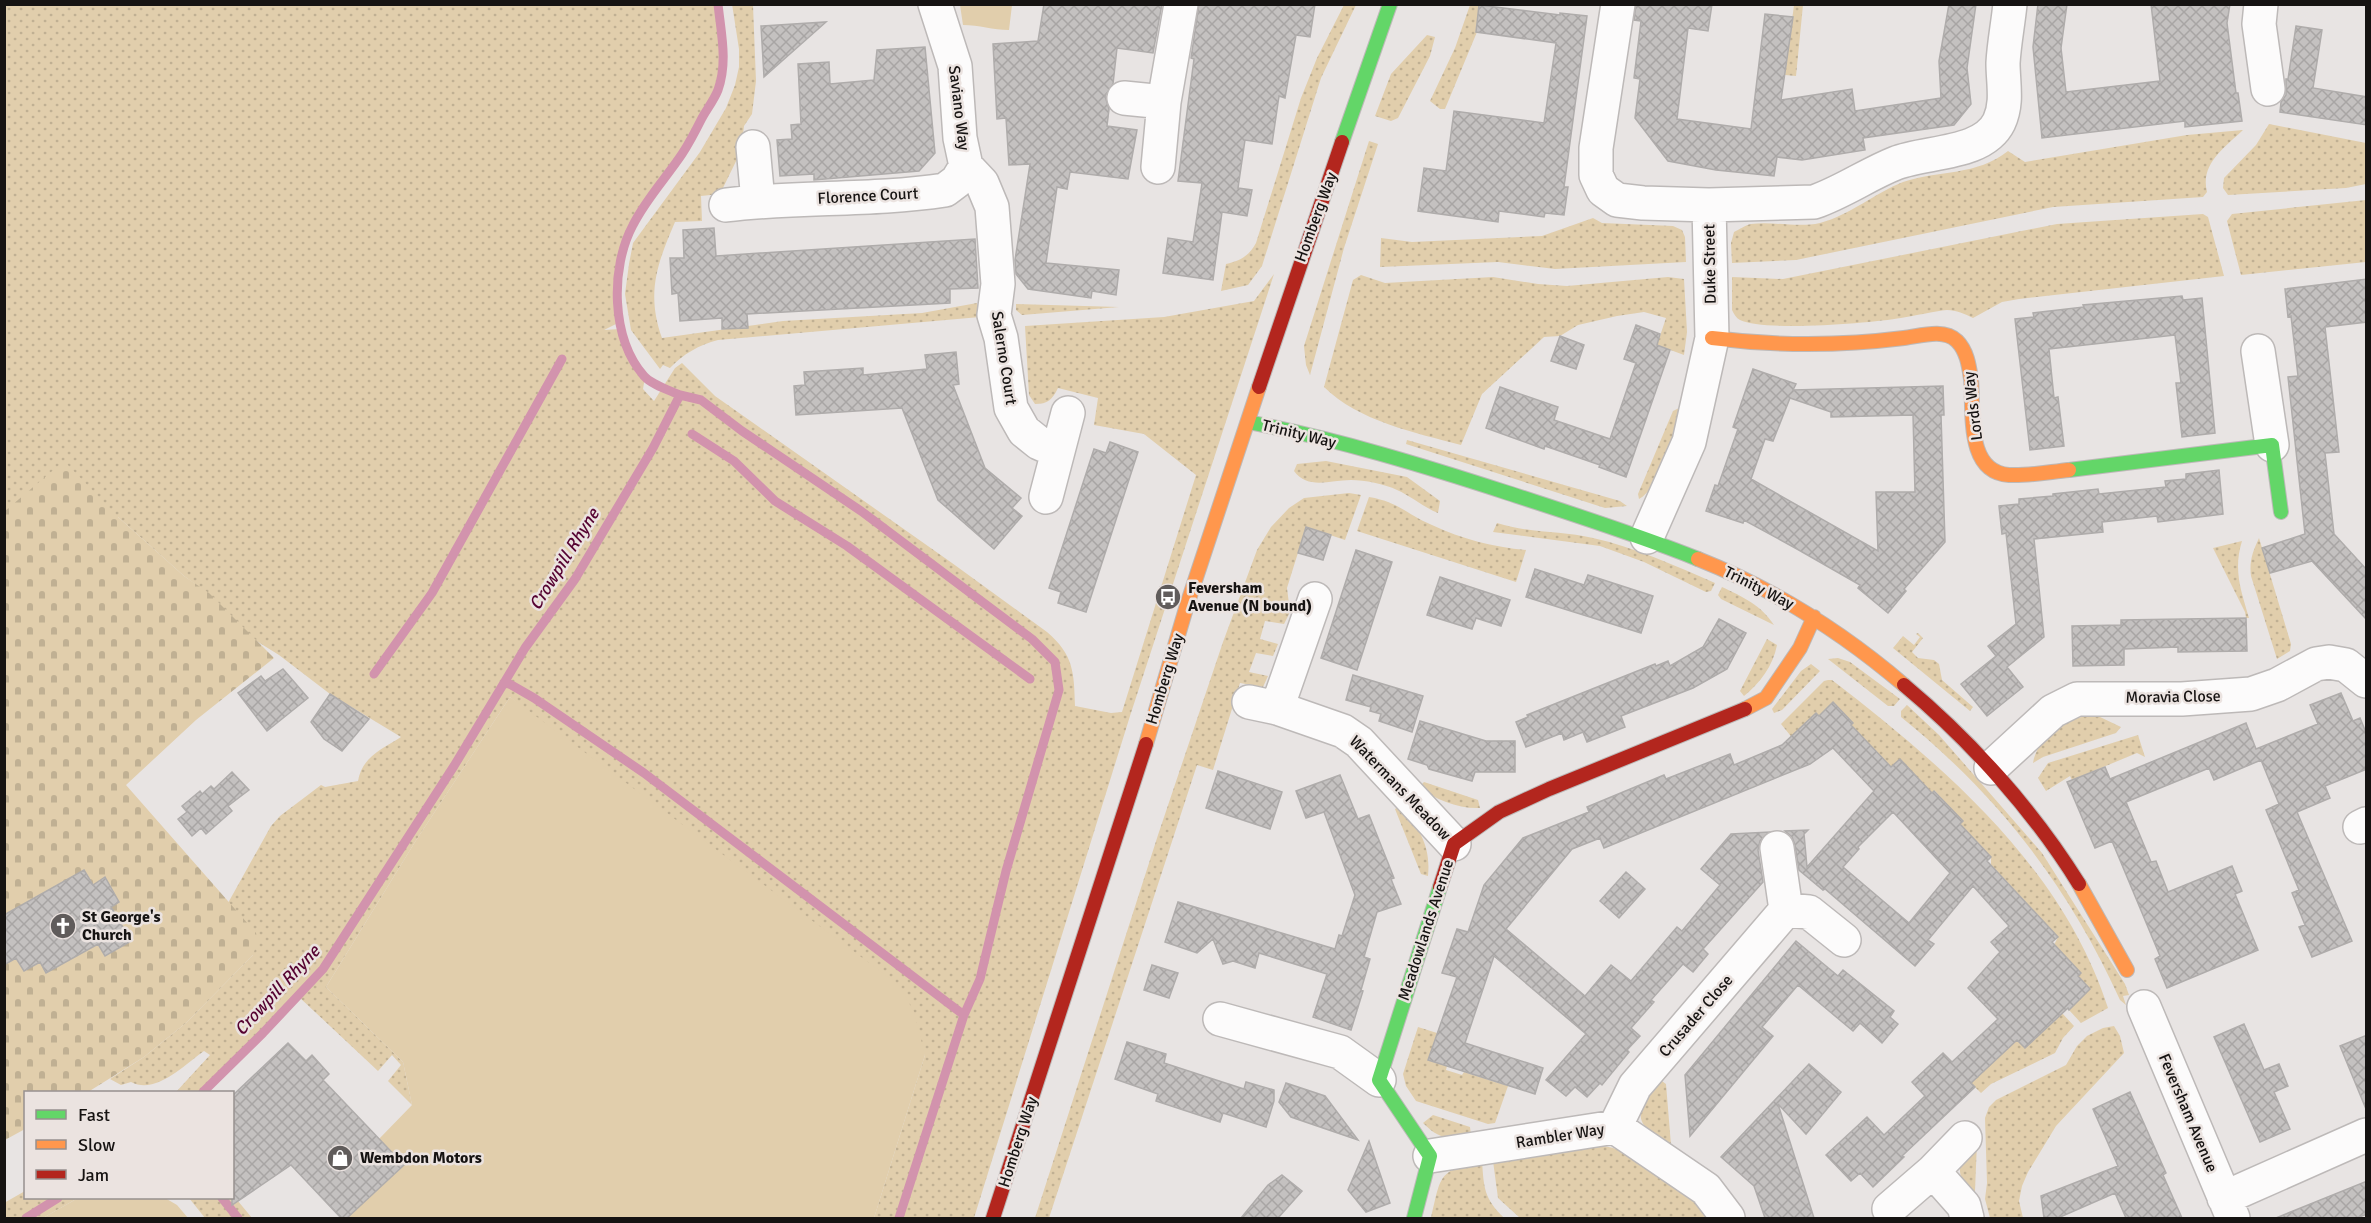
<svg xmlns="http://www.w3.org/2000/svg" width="2371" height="1223" font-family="Signika,sans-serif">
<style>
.grass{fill:url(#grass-dots)}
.cemetery{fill:url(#cemetery-stones)}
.park{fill:#e1ceac}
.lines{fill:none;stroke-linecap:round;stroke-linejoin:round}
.stream{stroke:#d293ad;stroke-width:9}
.building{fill:url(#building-cross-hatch);stroke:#afacab;stroke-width:1.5;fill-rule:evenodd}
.street-casing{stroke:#bdb9b8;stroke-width:36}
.fast-casing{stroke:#bdb9b8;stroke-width:16}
.slow-casing{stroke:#bdb9b8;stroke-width:16}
.jam-casing{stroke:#bdb9b8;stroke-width:16}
.street{stroke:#fcfbfb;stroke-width:33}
.fast{stroke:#63d668;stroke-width:14}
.slow{stroke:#ff974d;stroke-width:14}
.jam{stroke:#b3261e;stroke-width:14}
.labels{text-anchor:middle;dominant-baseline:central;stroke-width:5;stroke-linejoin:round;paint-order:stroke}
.street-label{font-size:16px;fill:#161312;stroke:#ebe3e0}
.poi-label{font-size:16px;font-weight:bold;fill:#161312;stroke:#ebe3e0;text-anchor:start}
.water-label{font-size:18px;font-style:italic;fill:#550231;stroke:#ebe3e0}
</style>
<defs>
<pattern id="grass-dots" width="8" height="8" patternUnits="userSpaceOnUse" patternTransform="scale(1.5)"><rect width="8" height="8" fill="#e1ceac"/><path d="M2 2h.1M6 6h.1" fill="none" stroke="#c0b093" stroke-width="1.8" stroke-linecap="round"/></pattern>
<pattern id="cemetery-stones" width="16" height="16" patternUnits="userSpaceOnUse" patternTransform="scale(1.5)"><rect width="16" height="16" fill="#e1ceac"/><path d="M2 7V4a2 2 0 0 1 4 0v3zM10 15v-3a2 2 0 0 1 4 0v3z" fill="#c0b093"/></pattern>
<pattern id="building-cross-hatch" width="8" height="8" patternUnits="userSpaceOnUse" patternTransform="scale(1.5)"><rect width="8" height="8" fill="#c4c1c0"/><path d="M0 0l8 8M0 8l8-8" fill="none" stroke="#a8a5a4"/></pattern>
</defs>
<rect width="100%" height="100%" fill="#e8e4e3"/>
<!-- grass -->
<path class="grass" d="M732,4L753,5L756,81L752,114L744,126L741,151L720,194L701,196L702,221L675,222C657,264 646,293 662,338L783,321L922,313L977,303L980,317L718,340C699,345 683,354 670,368L663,365L660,369L631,330L625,294L629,264L633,243L700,152L726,108L735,85L739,67V49Z
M5,5H718L724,63L717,91L682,153L658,186L632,225L622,251L618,292V323L604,330L620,329L626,346L645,377L643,389L654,401L675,368L682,363L715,396L952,563L1047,632C1074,655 1074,673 1075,706L1111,713L1122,712L1196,475L1144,434L1094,425L1098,398L1058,388C1052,400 1048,404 1035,404L1029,395L1025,326L1164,317L1254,301L1274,274L1130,716L974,1218H874L925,1055L510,697L415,842L326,987L403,1062L412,1105L388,1081L401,1065L392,1055L378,1071L299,997L202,1092H176L210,1055L204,1051C184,1065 156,1095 131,1082L121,1085L110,1079L144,1057L187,1022L253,955L234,910L228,903L271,826L280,816L321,785L325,787L358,781C362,757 382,749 401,737L330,694L279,655L253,639L209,594L184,576L118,517L5,513Z
M1344,5H1356L1321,78L1262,266L1248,285L1221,291L1226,264C1240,261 1249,256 1256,243L1301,98L1317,58Z
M1470,5H1479L1476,32H1477L1445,109H1440L1430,101L1455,48Z
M1794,5H1803L1796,76L1785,75Z
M1427,35L1435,37L1430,56L1398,118L1391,121L1375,116L1391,74Z
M2269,124L2366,143V184L2346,188L2228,195L2223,188L2224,178L2256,145Z
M2243,130C2224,148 2200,164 2207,192L2203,197L2053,207L1796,260L1732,263L1731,243L1734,232C1739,230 1745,225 1751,224C1773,221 1797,228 1820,223C1850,215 1875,193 1903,182C1939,170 1977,176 2008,151L2025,162L2187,135Z
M1369,141L1378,144L1344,248L1310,375L1306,365L1304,346Z
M2366,200V262L2241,275L2227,221L2232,214Z
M2203,214L2208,217L2224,276L2019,299L2002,302L1973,318C1965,314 1956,310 1947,310C1934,311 1915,316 1901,318C1872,323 1764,332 1740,320C1736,318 1734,314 1732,310V277L1783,279L2057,224Z
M1593,218L1602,223L1673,226L1682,230L1685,237L1686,262L1555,269L1498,262L1380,267L1381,238L1412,242L1542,236Z
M1361,275L1385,283L1493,277L1538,284L1567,286L1668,277L1684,279L1687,332L1684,355L1657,345L1666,318L1644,312L1617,316L1578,325L1560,336L1544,337L1482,394L1461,445C1416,433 1358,421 1324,387L1353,280Z
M1016,304L1119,307L1022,315L1016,310Z
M1681,407C1674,430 1661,488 1639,499L1638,494L1673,411Z
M1407,440L1620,501L1627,506L1605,508L1406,444Z
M1326,461L1407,477L1440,501L1438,513C1423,507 1411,496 1397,490C1385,484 1364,480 1351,480C1330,480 1308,490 1294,471L1297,464Z
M1349,493L1361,495L1345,540L1306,527L1287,588L1290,612L1284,624L1265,621L1260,639L1278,644L1273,656L1256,653L1249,672L1268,676L1263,687L1240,683L1213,770L1197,765L1049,1218H1035L1158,835L1223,642L1257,550L1271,527L1289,508L1304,498Z
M1369,497C1399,502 1406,514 1432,525C1462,539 1493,547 1526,550L1516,582L1357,531Z
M1497,523C1528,533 1561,531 1593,538C1634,547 1676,566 1715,583L1711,591L1706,592L1644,562L1600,546L1493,532Z
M2259,538L2291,644L2290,651L2277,659L2251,576C2249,561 2253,551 2259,538Z
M2242,541C2233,570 2241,590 2249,618H2246L2245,612L2213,548Z
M1722,587C1743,597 1761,605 1774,625L1721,599L1718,595Z
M1918,633L1923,638L1912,652L1918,658L1934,660L1939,664L1942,680L1973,707L1970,711L1893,648L1903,636L1914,645L1920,637L1916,634Z
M1767,639L1777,645C1773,666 1760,683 1744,696L1740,691Z
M1838,658L1850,662L1900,699L1894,706H1888L1828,659Z
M1811,664L1820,671L1782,710L1774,713L1772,709L1801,671Z
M1828,680H1832C1945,767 2063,868 2108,1008L2081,1023L2069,1010L2090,989L2052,949L2058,937L1991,865V857L1960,824L1962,821L1935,791L1932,793L1891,767L1851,725L1853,723L1833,702L1819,716L1816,713L1803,726L1794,740L1781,724L1824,681Z
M1907,705L1939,735L2042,853L2125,984L2129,995L2123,996L2126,1005L2120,1000C2069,887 1998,795 1901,717V711Z
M2086,716L2100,717L2121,727L2116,733L2043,757L2033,763C2037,739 2063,720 2086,716Z
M2138,735L2145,757L2137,753L2072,780L2070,776L2046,791L2038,778L2048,763Z
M1424,782L1478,800L1480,808C1458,809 1436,799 1418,788Z
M1400,806C1419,828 1431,845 1428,876L1421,874L1395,809Z
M2062,1013L2074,1026L2063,1038L2055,1053L1991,1084L1981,1093L1971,1083L2017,1040L2025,1048Z
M2114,1026L2120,1036L2124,1053L2056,1126L2028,1172L2022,1186L2019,1201L2023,1218H1990L1985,1199L1987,1183L1985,1118L1989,1107L1996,1100L2066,1065L2077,1046L2087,1036L2103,1028Z
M1418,1027L1437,1033L1429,1060L1447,1066L1446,1070L1462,1075L1464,1072L1508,1086L1495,1123L1488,1124L1416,1101L1406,1086L1403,1074Z
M1659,1079L1666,1084L1671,1145L1669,1148C1632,1119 1634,1117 1659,1079Z
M1433,1115L1470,1127L1471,1135C1448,1138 1441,1141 1423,1123Z
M1977,1142L1975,1191L1970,1193C1953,1168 1959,1163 1977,1142Z
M1590,1144C1597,1145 1606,1146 1613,1148C1641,1158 1693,1195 1710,1218H1520L1498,1198L1493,1161Z
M1482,1161C1484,1189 1484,1198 1504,1218H1431C1441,1177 1437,1170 1482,1161Z
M25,1191L26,1198H78L43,1218H5L4,1203Z
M233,1195L252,1218H205L189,1198H232Z"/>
<!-- cemetery -->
<path class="cemetery" d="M64,461L118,517L184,576L209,593L274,658L196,720L126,785L256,933L258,940L253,955L187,1022L144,1057L88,1092H26L25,1129L5,1140V511Z"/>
<!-- park -->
<path class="park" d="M960,5H1012L1009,30C993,30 979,25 963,25Z
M510,697L899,985L914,1012L925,1055L874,1218H347L403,1166L379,1139L412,1105L403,1062L326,987L415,842Z
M78,1198H165L177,1205L188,1218H43Z"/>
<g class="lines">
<!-- stream -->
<path class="stream" d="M680,395L701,400L742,431L861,511L1032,639L1055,662L1059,690L1006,871L980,979L964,1015L899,1218
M692,434L734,461L775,501L847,546L1030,679
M374,674L432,593L562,359
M506,682L534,698L644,773L964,1015
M203,1092L263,1033L323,969L454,766L525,648L575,579L653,448L680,395C669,390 652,385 644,376C611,338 610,268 633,225C646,199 666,178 682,154C690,142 696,130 702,118C707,109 714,100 718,90C728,62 721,33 718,4
M222,1198L238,1218
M26,1218L58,1198"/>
</g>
<!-- building -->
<path class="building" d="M1044,4H1162L1153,53L1117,48L1113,84L1105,96L1109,109L1107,126L1137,130L1128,179L1070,172L1067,189L1057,187L1046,263L1119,270L1116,295L1092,291L1091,298L1028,289L1016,274L1015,260L1030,164L1009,165L1006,118L997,119L993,44L1038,41Z
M1199,4H1315L1310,37L1296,35L1285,98L1279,96L1272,144L1245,140L1238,188L1252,190L1247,216L1222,212L1213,280L1163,273L1168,238L1193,242L1202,183L1178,181L1194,59L1191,58Z
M1636,4H1712L1708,31L1688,28L1677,119L1751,129L1765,14L1793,17L1781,100L1852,89L1855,111L1941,98L1939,61L1949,4H1976L1967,68L1971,104L1954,125L1863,138L1865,150L1802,160L1777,157L1774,176L1716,170L1668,161L1635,118L1640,79L1634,78L1641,21L1634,20Z
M2038,4H2067L2061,48L2066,92L2160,81L2151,4H2230L2227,23L2236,93H2238L2242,121L2185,127V121L2042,138L2033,47Z
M1479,5L1560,15V13L1587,16L1564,187H1568L1564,215L1545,213L1544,217L1499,211L1498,222L1418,211L1424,168L1446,171L1454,111L1544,123L1556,43L1476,32Z
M826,22L764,77L761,26Z
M2296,26L2322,30L2313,88L2367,97V125L2280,112L2281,102L2286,95V79H2288Z
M925,47L935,153L919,171L814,180V174L780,176L777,140L792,139L791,125L801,124L798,64L829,62L830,84L874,80L877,50Z
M714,228L716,256L975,239L978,288L950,289V303L747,314L748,328L722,329V318L680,321L678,293L672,294L670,258H684L683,230Z
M2367,279V322L2325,327L2339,452L2325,453L2334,534L2367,570V620L2312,561L2270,573L2262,548L2305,534L2288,377L2298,376L2291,316L2288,317L2285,289Z
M2182,296L2183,300L2202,298L2215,433L2182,437L2176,383H2181L2175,335L2049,349L2054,398L2058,397L2064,446L2030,450L2015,319L2034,317L2033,313L2084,307L2083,305Z
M1636,325L1660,334L1657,345L1670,350L1626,477L1599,467L1600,465L1545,446L1544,449L1486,428L1500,387L1558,407L1554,420L1610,439L1636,363L1624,359Z
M1560,336L1584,345L1576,369L1551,361Z
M956,352L959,384L953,385L985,468L1021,498L1012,508L1022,516L994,549L938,500L902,408L796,415L794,386L805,385L804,372L863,368V375L927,369L925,355Z
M1753,369L1796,384L1793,390L1943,386L1944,415H1941L1945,542L1904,589L1906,591L1888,613L1858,588L1860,585L1797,549L1744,520L1743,523L1706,511L1715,485L1718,486L1738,429L1733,427ZM1790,398L1831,412V417L1913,415L1915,492H1876L1878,551L1751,479L1765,439L1773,441Z
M1110,442L1138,452L1086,612L1058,603L1061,592L1049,588L1094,449L1106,453Z
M2219,470L2223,514L2158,522L2157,516L2102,522L2103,532L2034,539L2044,637L2007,667L2023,687L1987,716L1961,684L1996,656L1988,646L2016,624L2006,533L2002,534L1999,506L2019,504V499L2053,496V494L2098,489L2099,494L2166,487L2165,481L2186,479V474Z
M1306,527L1331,535L1323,560L1298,553Z
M1356,550L1392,562L1357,670L1321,658Z
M1535,569L1584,585L1588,575L1653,596L1641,633L1526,597Z
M1440,577L1510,600L1501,626L1476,618L1472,629L1427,615Z
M2246,618L2247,651L2178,652V647L2124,649V665L2073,666L2072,626L2121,625V620Z
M1719,619L1746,633L1727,669L1693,688L1621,716L1625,727L1587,742L1583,732L1564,740L1562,733L1526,747L1516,722L1528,717L1527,715L1655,664L1656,666L1668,661L1670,666L1703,647Z
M283,669L308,698L267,731L238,693L261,676L265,681Z
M1353,675L1423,696L1412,732L1379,721L1381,714L1370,711L1371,707L1346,700Z
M2341,693L2353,721L2360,718L2367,735V769L2325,786L2330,798L2297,812L2352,941L2312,957L2299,927L2305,925L2292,893L2299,890L2266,810L2279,804L2261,760L2214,780L2209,768L2126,802L2151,862L2156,861L2168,892L2232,866L2242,891L2235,894L2258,950L2167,988L2155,959L2160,956L2112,841L2095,848L2067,782L2105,767L2110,779L2246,723L2256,749L2318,724L2310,705Z
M330,694L369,719L342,751L324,739L311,722Z
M1833,702L1853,723L1851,725L1891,767L1900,759L1932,793L1934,791L1963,821L1960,824L1991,857L1987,861L2058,937L2052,942L2081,973L2078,976L2090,989L2069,1010L2068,1008L2025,1048L2017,1040L1971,1083L1975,1087L1902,1156L1904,1157L1873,1187L1860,1173L1851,1181L1826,1155L1867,1117L1884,1135L1925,1096L1912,1082L1943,1053L1952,1062L1998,1019L1968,988L2000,952L1991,942L2009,926L1973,886L1928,940L1934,944L1915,966L1825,889L1823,890L1799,870L1795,845L1792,837L1785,831L1808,830L1804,834L1807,867L1874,791L1833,748L1810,764L1604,848L1600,838L1572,849L1506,929L1585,996L1611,965L1631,981L1677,927L1682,931L1720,885L1701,869L1731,834L1769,832L1760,841L1758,850L1763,882L1703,949L1708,954L1693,972L1683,964L1651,1000L1654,1002L1631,1028L1640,1036L1627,1050L1629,1052L1602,1085L1600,1083L1587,1097L1575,1087L1566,1096L1546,1080L1586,1034L1494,956L1465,1043L1543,1068L1535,1094L1428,1060L1457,977L1442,973L1457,929L1468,932L1484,885L1523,838L1589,812L1587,807L1664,775L1666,779L1730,754L1734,765L1782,745L1816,713L1819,716ZM1893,812L1950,873L1909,923L1843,867L1859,849L1858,847Z
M1420,721L1486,741H1515V772H1475L1472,781L1429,769L1427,765L1408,759Z
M1218,771L1282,792L1270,829L1206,808Z
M232,772L249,790L228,806L232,811L206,834L201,828L192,836L178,819L187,812L182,806L200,791L202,794L211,786L214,789Z
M1340,775L1358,819L1369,815L1394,878L1391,879L1401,904L1377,912L1364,957L1370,959L1361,990L1363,991L1351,1030L1313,1017L1327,974L1259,953L1255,968L1233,961L1223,964L1213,939L1197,953L1165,942L1178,902L1335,949L1339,935L1342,936L1355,895L1324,812L1306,818L1296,791Z
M84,870L93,885L105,877L119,902L111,907L131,941L105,956L98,944L46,973L40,962L24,971L16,958L4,965V915Z
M1626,872L1645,889L1619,918L1600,901Z
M1796,941L1838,976L1843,970L1894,1011L1890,1017L1898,1024L1882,1043L1860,1023L1853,1031L1798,985L1762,1027L1773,1036L1690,1136L1685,1075Z
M1152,965L1178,973L1169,998L1144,990Z
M2244,1024L2264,1070L2279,1064L2288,1086L2274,1092L2290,1129L2260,1142L2214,1037Z
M2367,1035V1109H2366L2340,1046Z
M1127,1042L1166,1054L1164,1063L1213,1079L1244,1089L1246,1082L1274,1090V1101L1266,1127L1223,1113L1220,1122L1156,1101L1158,1094L1115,1079Z
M288,1043L306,1061L312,1055L329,1074L323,1080L404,1165L347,1218H341L291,1165L232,1205V1096Z
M1809,1064L1841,1092L1806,1134L1778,1104L1814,1218H1765L1754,1186L1721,1157Z
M1286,1083L1325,1096L1358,1140L1291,1117L1279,1102Z
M2130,1092L2166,1173L2163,1175L2182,1218H2126L2115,1193L2058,1218H2044L2041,1196L2118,1166L2093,1109Z
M1369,1141L1390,1203L1366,1212L1348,1190Z
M1282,1175L1302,1191L1278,1218H1241L1268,1185Z
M2367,1181V1214L2357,1218H2276Z"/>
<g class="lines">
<!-- street casing -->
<g class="street-casing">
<path id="street" d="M935,4L955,66L960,138L966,166L982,183L992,207L998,284L994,315L1001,338L1011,408L1024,431L1039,443L1057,451
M1618,4L1596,148V175L1603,190L1617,200L1643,203L1709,205L1712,338L1689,442L1647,537
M2261,4L2259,24L2268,89
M1124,98L1164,102
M753,147L758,201
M1158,167L1164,102L1181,4
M726,205C798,196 872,201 945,190L957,181L966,166
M1709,205L1814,202C1843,192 1868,174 1896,163C1926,151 1983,155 1999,122C2008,103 2003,83 2003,63C2004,44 2008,24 2010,4
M2258,351L2272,445
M1046,497L1068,413
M1315,599L1277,708L1343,731L1359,742L1454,844
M1249,702L1277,708
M1991,768L2053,711L2077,699H2182L2251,694L2277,685L2316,664L2329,662L2346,665L2366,681
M2360,827L2366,824
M1777,848L1786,910
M2144,1007L2233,1218
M1220,1019L1340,1052L1379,1080
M1615,1127L1635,1086L1786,910L1809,912L1844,940
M1430,1156L1615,1127L1706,1189L1728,1218
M1933,1171L1965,1138
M2224,1198L2366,1135
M1889,1209L1933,1171L1964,1206L1967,1218"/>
</g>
<!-- fast casing -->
<g class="fast-casing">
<path id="fast" d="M1342,142L1390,4
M1248,422C1336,439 1422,465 1508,493C1572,514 1636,534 1698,559
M2069,470L2272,445L2281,512
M1414,1218L1430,1156L1379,1080L1440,887"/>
</g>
<!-- slow casing -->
<g class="slow-casing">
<path id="slow" d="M1712,338C1776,346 1840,346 1904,338C1920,336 1944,328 1957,341C1967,351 1969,366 1971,379C1974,411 1965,472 2009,475C2029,476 2049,472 2069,470
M1698,559C1774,589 1842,632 1904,685
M1745,709L1766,698L1800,648L1814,617
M1146,744L1187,605L1259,387
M2079,884L2127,970"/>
</g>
<!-- jam casing -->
<g class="jam-casing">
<path id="jam" d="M1259,387L1342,142
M1904,685C1971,741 2033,810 2079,884
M1440,887L1454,844L1499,812L1549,789L1745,709
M993,1218L1146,744"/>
</g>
<!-- street -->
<use href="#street" class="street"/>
<!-- fast -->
<use href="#fast" class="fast"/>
<!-- slow -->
<use href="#slow" class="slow"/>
<!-- jam -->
<use href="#jam" class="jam"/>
</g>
<!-- icons -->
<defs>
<g id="bus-disc" transform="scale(1.35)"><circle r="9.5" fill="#605c5b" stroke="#ebe3e0"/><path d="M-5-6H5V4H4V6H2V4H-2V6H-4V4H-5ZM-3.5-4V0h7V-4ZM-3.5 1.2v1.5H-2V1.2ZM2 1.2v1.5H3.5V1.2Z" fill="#fff"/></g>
<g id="church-disc" transform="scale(1.35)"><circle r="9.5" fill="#605c5b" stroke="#ebe3e0"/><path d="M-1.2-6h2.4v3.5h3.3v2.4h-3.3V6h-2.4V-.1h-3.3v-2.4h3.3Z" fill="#fff"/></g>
<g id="shop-disc" transform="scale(1.35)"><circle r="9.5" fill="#605c5b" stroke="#ebe3e0"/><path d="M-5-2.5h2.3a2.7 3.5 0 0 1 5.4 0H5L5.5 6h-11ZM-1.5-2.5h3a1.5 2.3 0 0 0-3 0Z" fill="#fff"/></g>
</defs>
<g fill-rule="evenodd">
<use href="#bus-disc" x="1168" y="597"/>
<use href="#church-disc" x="63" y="926"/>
<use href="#shop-disc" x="340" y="1158"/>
</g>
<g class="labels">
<!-- street labels -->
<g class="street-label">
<text transform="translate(959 108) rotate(83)">Saviano Way</text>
<text transform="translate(868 196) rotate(-3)">Florence Court</text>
<text transform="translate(1316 217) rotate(-70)">Homberg Way</text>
<text transform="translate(1710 264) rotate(-91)">Duke Street</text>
<text transform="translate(1004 358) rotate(81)">Salerno Court</text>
<text transform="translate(1973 406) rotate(-97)">Lords Way</text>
<text transform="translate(1299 434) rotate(14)">Trinity Way</text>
<text transform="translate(1759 588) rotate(27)">Trinity Way</text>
<text transform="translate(1165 679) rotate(-73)">Homberg Way</text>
<text transform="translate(2173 697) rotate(-1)">Moravia Close</text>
<text transform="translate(1400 788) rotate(46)">Watermans Meadow</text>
<text transform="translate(1426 930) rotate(-72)">Meadowlands Avenue</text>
<text transform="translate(1696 1016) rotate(-49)">Crusader Close</text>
<text transform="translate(2188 1113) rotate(67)">Feversham Avenue</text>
<text transform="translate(1560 1136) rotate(-9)">Rambler Way</text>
<text transform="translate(1018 1142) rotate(-72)">Homberg Way</text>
</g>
<!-- poi labels -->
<g class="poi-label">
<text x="1188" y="588">Feversham<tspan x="1188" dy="18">Avenue (N bound)</tspan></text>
<text x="82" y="917">St George's<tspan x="82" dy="18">Church</tspan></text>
<text x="360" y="1158">Wembdon Motors</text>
</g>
<!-- water labels -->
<g class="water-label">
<text transform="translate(564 559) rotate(-58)">Crowpill Rhyne</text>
<text transform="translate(277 990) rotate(-47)">Crowpill Rhyne</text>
</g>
</g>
<!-- border -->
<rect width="2371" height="1223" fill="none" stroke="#161312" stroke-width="12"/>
<!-- legend -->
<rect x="24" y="1091" width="210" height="108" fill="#ebe3e0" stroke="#96908e" stroke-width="1.5"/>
<rect x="36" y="1110" width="30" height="9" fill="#63d668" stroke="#96908e" stroke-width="1.5"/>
<text x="78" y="1121" font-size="18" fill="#161312">Fast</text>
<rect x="36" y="1140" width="30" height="9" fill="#ff974d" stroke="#96908e" stroke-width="1.5"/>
<text x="78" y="1151" font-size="18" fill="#161312">Slow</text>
<rect x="36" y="1170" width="30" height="9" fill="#b3261e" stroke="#96908e" stroke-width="1.5"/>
<text x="78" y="1181" font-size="18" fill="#161312">Jam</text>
</svg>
